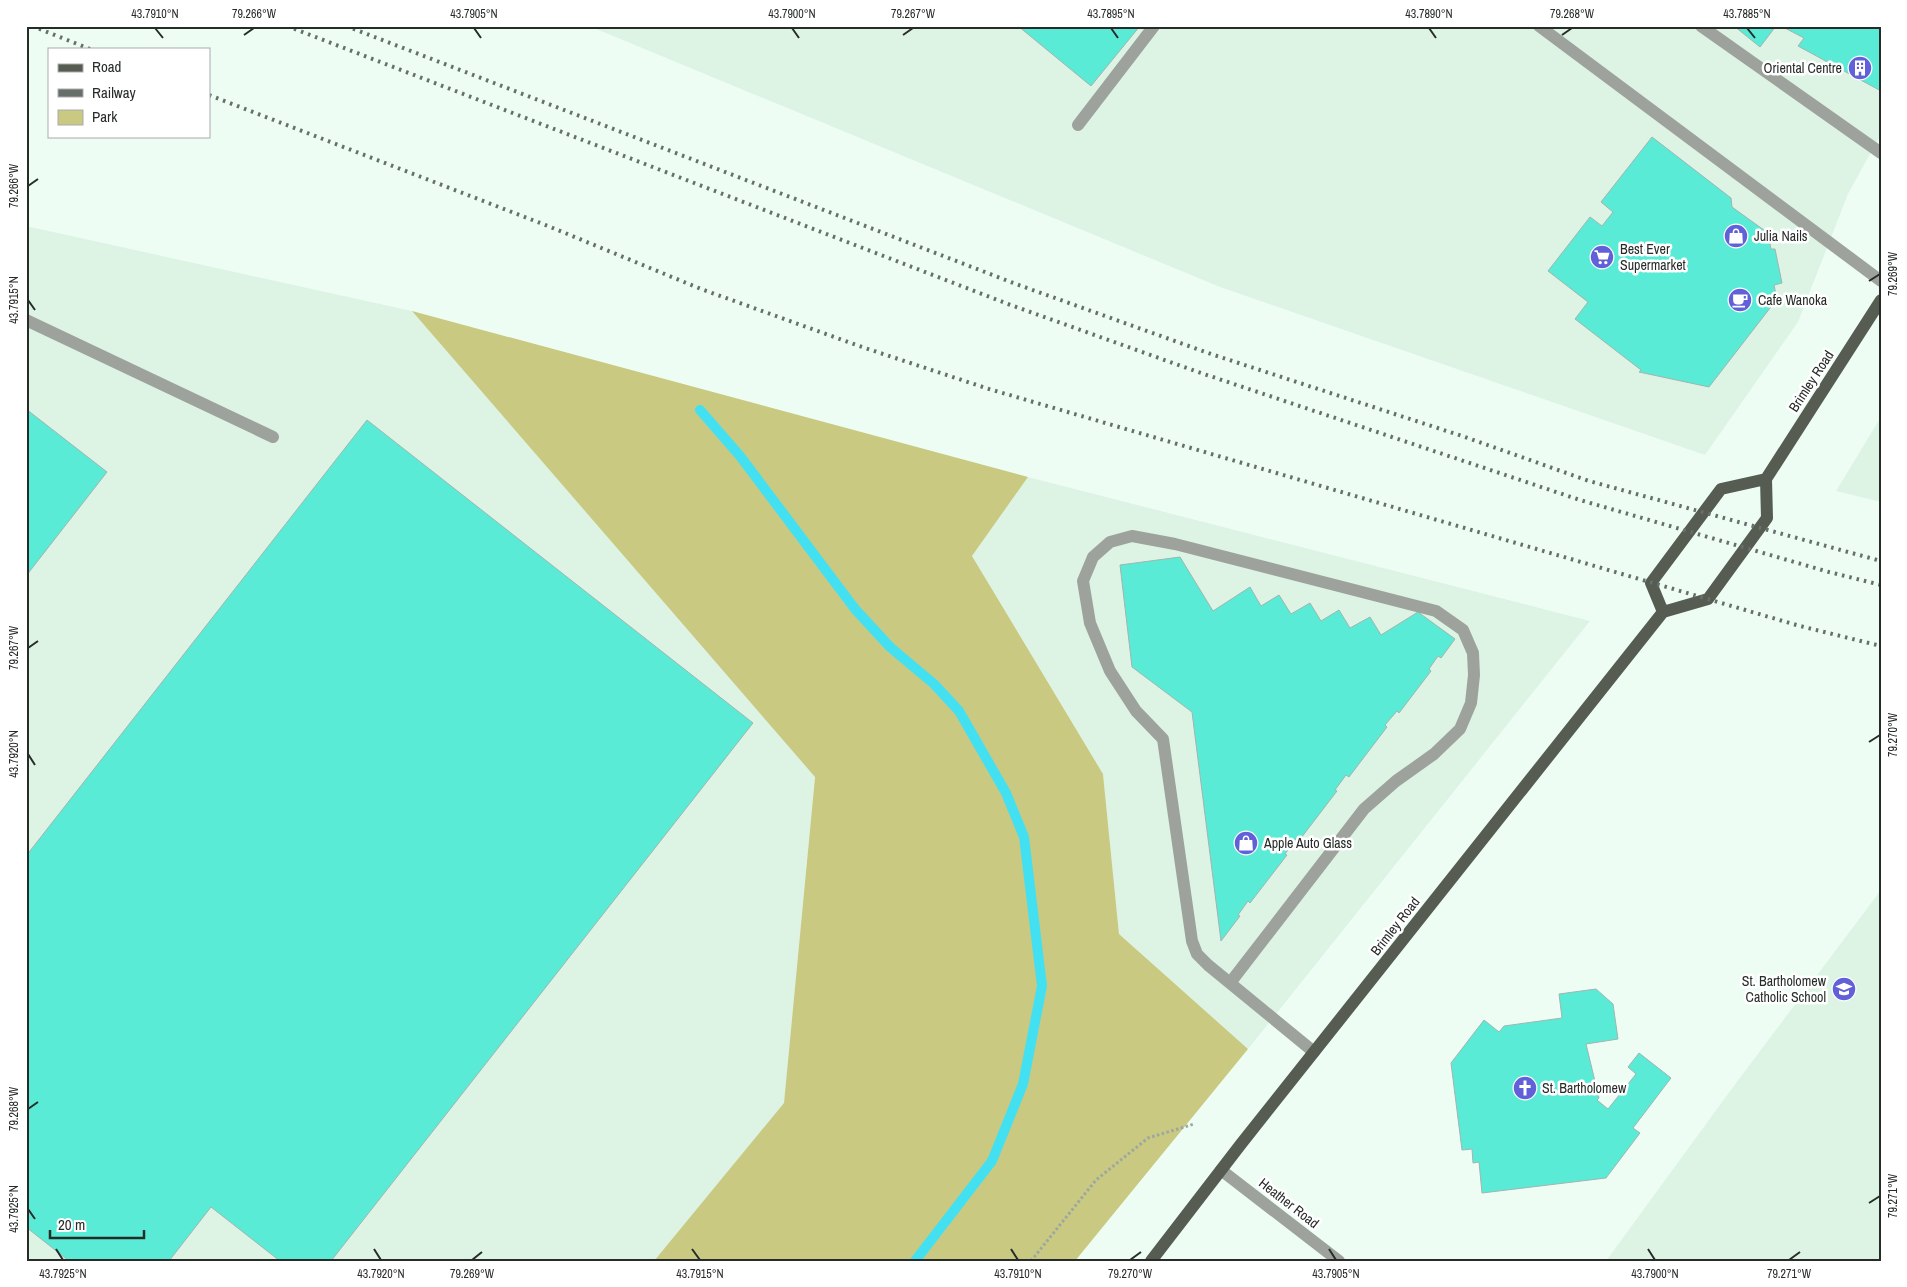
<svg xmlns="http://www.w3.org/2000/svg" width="1907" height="1287" font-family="'Archivo Narrow',sans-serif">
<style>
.built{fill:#ddf4e5}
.green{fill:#c9c982}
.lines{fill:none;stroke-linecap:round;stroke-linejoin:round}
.stream{stroke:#43e0f2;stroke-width:10}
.building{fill:#59ebd6;stroke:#a2b4b0}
.path{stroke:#9ca7a0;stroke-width:3;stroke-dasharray:2.5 2.5;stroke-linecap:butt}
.minor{stroke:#9ea29c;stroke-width:12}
.major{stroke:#565c52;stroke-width:12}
.rail{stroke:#676f6a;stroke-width:4;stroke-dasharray:2.5 5;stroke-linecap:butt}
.ticks{fill:none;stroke:#272c29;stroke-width:2}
.labels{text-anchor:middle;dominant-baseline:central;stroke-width:5;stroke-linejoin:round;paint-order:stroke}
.poi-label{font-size:14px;fill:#272c29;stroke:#fff;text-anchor:start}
.street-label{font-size:14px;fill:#272c29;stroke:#fff}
.neatline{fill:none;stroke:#272c29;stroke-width:2}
.ticks-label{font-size:12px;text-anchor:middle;fill:#272c29}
</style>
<rect width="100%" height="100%" fill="#edfdf3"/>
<!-- built -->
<path class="built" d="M589,26H1881V134L1848,194L1798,322L1705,455L1220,287Z
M26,226L412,311L815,776L784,1104L654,1261H26Z
M1881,417V502L1836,491Z
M1028,477L1590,621L1248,1049L1119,934L1103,774L972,556Z
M1881,890V1261H1606L1733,1087Z"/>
<!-- green -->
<path class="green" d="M412,311L1028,477L972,556L1103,774L1119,934L1248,1049L1075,1261H654L784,1103L815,777Z"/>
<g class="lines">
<!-- stream -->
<path class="stream" d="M700,410L740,456L855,609L890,647L934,684L959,711L1006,793L1024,837L1042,986L1023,1084L992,1161L915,1261"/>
</g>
<!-- building -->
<path class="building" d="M1018,26H1140L1091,86Z
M1734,26H1776L1760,47Z
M1781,26H1881V91L1798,46L1804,38Z
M1652,137L1731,198L1732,207L1768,233L1771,249H1775L1782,283L1774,285L1777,299L1709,387L1639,372L1641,370L1575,319L1588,302L1548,271L1590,217L1602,226L1613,212L1601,202Z
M26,409L107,472L26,576Z
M367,420L753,723L331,1261H280L211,1207L169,1261H69L26,1227V856Z
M1180,557L1213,611L1250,587L1261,606L1279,595L1291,614L1310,603L1321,621L1339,610L1350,628L1370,617L1381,635L1418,612L1455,639L1441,658L1438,656L1429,669L1431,671L1399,713L1397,711L1385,725L1387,727L1349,777L1346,775L1335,790L1337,791L1301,838L1298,836L1285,854L1287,855L1250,903L1248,901L1238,915L1240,916L1221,941L1192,712L1132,667L1120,565Z
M1596,989L1613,1004L1618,1039L1586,1044L1599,1098L1597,1100L1608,1109L1636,1074L1628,1067L1639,1053L1671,1078L1633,1128L1640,1133L1606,1178L1482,1193L1479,1162L1473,1163L1472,1149L1462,1150L1451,1063L1484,1020L1499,1032L1504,1026L1562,1018L1559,994Z"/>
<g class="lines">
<!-- path -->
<path class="path" d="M1031,1261L1096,1180L1148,1138L1194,1124"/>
<!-- minor -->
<path class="minor" d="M1539,26L1881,281
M1701,26L1881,153
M1078,125L1154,26
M26,320L273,437
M1230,983L1364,809L1396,781L1434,754L1460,729L1471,703L1474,675L1473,653L1463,630L1436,611L1175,544L1132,536L1110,542L1093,557L1083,581L1090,623L1110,671L1136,711L1163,739L1192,941L1197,954L1208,965L1314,1052
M1221,1170L1339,1261"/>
<!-- major -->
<path class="major" d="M1663,612L1651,583L1721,489L1766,479
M1151,1261L1241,1144L1663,612L1708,599L1767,518L1766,479L1881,300"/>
<!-- rail -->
<path class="rail" d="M32,26L90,49
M287,26L1008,304L1198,372L1580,500L1829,572L1881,585
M346,26L1016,284L1211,354L1462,436L1589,481L1881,561
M209,95L548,226L701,289L862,347L989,389L1800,626L1881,646"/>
</g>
<!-- ticks -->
<path class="ticks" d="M155,28L163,38M474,28L481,38M792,28L799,38M1111,28L1118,38M1429,28L1436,38M1747,28L1755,38M244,35L254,28M903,35L913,28M1562,35L1572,28M28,186L38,179M1869,281L1880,274M28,300L35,310M28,648L38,641M1869,742L1880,735M28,754L35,765M28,1109L38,1102M1869,1203L1880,1196M28,1209L35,1219M56,1249L63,1260M374,1249L381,1260M692,1249L700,1260M1011,1249L1018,1260M1329,1249L1336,1260M1648,1249L1655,1260M472,1260L482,1252M1130,1260L1141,1252M1789,1260L1800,1252"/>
<!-- icons -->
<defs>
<g id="building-disc" transform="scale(1.25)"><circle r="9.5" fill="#6160d8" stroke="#fff"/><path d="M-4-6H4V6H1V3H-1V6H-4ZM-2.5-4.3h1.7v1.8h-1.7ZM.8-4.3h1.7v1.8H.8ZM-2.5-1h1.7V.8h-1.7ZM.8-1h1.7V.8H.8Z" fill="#fff"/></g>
<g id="shop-disc" transform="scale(1.25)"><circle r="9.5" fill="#6160d8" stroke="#fff"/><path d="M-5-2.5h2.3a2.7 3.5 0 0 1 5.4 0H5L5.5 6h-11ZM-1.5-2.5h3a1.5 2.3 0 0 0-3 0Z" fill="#fff"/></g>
<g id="supermarket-disc" transform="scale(1.25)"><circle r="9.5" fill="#6160d8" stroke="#fff"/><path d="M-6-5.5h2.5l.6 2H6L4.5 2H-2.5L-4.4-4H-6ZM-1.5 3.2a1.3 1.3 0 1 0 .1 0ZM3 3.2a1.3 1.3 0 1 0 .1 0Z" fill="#fff"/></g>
<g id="cafe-disc" transform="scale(1.25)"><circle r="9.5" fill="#6160d8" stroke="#fff"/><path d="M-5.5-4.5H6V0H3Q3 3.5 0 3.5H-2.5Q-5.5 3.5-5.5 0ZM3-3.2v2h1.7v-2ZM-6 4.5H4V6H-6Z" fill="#fff"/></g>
<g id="school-disc" transform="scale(1.25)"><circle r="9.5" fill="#6160d8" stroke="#fff"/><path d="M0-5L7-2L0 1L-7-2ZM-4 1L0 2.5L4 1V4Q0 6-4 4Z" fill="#fff"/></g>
<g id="church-disc" transform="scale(1.25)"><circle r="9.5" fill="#6160d8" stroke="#fff"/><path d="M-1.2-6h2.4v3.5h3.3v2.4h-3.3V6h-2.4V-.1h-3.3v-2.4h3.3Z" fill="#fff"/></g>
</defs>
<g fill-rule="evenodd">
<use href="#building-disc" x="1860" y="68"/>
<use href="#shop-disc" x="1736" y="236"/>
<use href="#supermarket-disc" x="1602" y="257"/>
<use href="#cafe-disc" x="1740" y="300"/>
<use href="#shop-disc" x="1246" y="843"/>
<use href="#school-disc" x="1844" y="989"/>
<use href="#church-disc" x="1525" y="1088"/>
</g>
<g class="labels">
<!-- poi labels -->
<g class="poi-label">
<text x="1842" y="68" text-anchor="end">Oriental Centre</text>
<text x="1754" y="236">Julia Nails</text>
<text x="1620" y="249">Best Ever<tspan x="1620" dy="16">Supermarket</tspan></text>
<text x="1758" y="300">Cafe Wanoka</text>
<text x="1264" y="843">Apple Auto Glass</text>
<text x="1826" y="981" text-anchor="end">St. Bartholomew<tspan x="1826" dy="16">Catholic School</tspan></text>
<text x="1542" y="1088">St. Bartholomew</text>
</g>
<!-- street labels -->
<g class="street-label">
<text transform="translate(1811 381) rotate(-57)">Brimley Road</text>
<text transform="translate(1395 926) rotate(-52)">Brimley Road</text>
<text transform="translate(1289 1203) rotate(38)">Heather Road</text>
</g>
</g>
<!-- border -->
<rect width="1907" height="1287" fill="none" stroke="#ffffff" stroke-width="55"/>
<!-- legend -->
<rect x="48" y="48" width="162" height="90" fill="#ffffff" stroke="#a9aba9"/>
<rect x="58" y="64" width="25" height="8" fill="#565c52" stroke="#a9aba9"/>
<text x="92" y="72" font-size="15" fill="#272c29">Road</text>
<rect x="58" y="89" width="25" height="8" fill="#676f6a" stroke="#a9aba9"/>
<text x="92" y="98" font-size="15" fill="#272c29">Railway</text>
<rect x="58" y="110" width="25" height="15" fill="#c9c982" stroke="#a9aba9"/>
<text x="92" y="122" font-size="15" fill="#272c29">Park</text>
<!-- scale -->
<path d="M50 1230v8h94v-8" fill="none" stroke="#272c29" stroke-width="2.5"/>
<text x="58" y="1230" font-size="15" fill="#272c29" stroke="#ffffff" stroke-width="4" paint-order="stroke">20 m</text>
<rect x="28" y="28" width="1852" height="1232" class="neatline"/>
<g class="ticks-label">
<text x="155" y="18">43.7910°N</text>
<text x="254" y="18">79.266°W</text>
<text x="474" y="18">43.7905°N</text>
<text x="792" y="18">43.7900°N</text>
<text x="913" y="18">79.267°W</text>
<text x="1111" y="18">43.7895°N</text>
<text x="1429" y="18">43.7890°N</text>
<text x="1572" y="18">79.268°W</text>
<text x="1747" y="18">43.7885°N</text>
<text transform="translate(14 186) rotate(-90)" y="4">79.266°W</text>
<text transform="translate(1893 274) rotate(-90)" y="4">79.269°W</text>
<text transform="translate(14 300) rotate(-90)" y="4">43.7915°N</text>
<text transform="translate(14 648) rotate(-90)" y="4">79.267°W</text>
<text transform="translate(1893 735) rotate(-90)" y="4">79.270°W</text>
<text transform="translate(14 754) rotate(-90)" y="4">43.7920°N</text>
<text transform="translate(14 1109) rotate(-90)" y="4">79.268°W</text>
<text transform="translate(1893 1196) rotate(-90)" y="4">79.271°W</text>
<text transform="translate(14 1209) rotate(-90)" y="4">43.7925°N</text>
<text x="63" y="1278">43.7925°N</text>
<text x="381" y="1278">43.7920°N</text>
<text x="472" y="1278">79.269°W</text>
<text x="700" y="1278">43.7915°N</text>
<text x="1018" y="1278">43.7910°N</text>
<text x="1130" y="1278">79.270°W</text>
<text x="1336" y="1278">43.7905°N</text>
<text x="1655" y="1278">43.7900°N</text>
<text x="1789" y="1278">79.271°W</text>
</g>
</svg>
